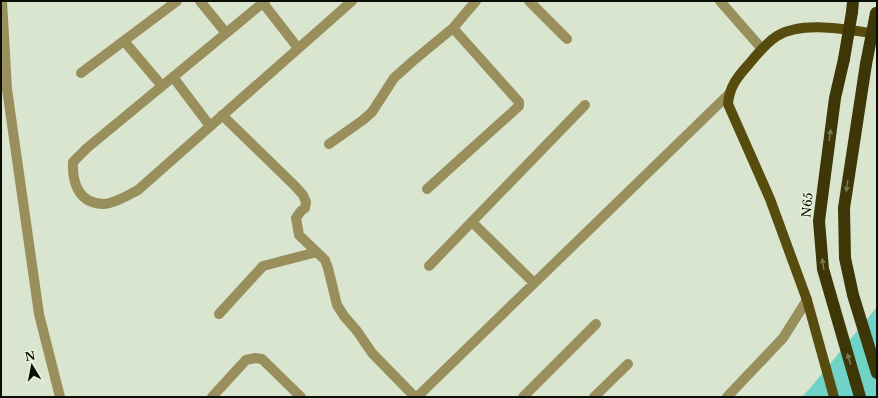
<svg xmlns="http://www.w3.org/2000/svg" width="878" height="398" font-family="'Libre Baskerville',serif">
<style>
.water{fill:#6fd3c7}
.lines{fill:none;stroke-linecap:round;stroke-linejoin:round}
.minor{stroke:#998f5d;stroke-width:10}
.major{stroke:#574c0d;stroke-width:10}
.highway{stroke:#3d3607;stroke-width:12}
.highway-bridge{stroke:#3d3607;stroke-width:12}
.oneway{fill:#787852}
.labels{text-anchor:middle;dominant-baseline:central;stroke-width:3;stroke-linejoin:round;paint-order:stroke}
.street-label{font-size:12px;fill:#0b0e07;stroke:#e7f2dc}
</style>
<rect width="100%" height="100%" fill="#dae5cf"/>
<!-- water -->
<path class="water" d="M877,307V397H802L811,387Z"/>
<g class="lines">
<!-- minor -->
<path class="minor" d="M2,1L7,89L39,314L60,397
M200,1L226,33
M265,1L87,148L73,162C72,183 79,204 104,204C116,203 128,195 138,190L352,1
M529,1L567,39
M720,1L762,49
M263,3L298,48
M124,41L162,86
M81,73L177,1
M173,77L210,126
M222,115L295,186L303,195L306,202L305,208L301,211L296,218L299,235L325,260L328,268L337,305L344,316L357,331L372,353L415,397
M329,144L363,120L372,112L394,78L413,61L453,28L476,1
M427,189L519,106V102L453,28
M472,222L534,283
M429,266L585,105
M219,314L263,266L317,252
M212,397L246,360L255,358L262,359L301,397
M417,397L729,94
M523,397L596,324
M594,397L628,364
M727,397L783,338L807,300"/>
<!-- major -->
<path class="major" d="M834,397L807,300L770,199L728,104C729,87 738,76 749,64C757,54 766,43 777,36C803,20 848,30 877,34"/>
<!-- highway -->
<path class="highway" d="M852,12L853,1
M844,59L835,98L819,221L823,269L860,397
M866,64L844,208L845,258L853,295L877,373"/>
<!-- highway-bridge -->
<path class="highway-bridge" d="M844,59L852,12
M866,64L876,13"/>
</g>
<!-- one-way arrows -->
<defs><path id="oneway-solid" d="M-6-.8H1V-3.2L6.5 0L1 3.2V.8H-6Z"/></defs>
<g class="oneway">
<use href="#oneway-solid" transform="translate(830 135) rotate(-82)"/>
<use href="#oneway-solid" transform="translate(847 186) rotate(98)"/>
<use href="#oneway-solid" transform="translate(823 264) rotate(-98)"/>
<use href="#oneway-solid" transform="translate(849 359) rotate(-106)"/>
</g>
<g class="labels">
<!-- street labels -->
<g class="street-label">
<text transform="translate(807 205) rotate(-84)">N65</text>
</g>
</g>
<!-- border -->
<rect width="878" height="398" fill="none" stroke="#0b0e07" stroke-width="4"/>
<!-- north arrow -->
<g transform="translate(32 366) rotate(350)" stroke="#e7f2dc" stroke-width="3" paint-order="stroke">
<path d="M0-3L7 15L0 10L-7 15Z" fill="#0b0e07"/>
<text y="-6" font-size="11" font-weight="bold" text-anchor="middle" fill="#0b0e07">N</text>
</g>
</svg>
